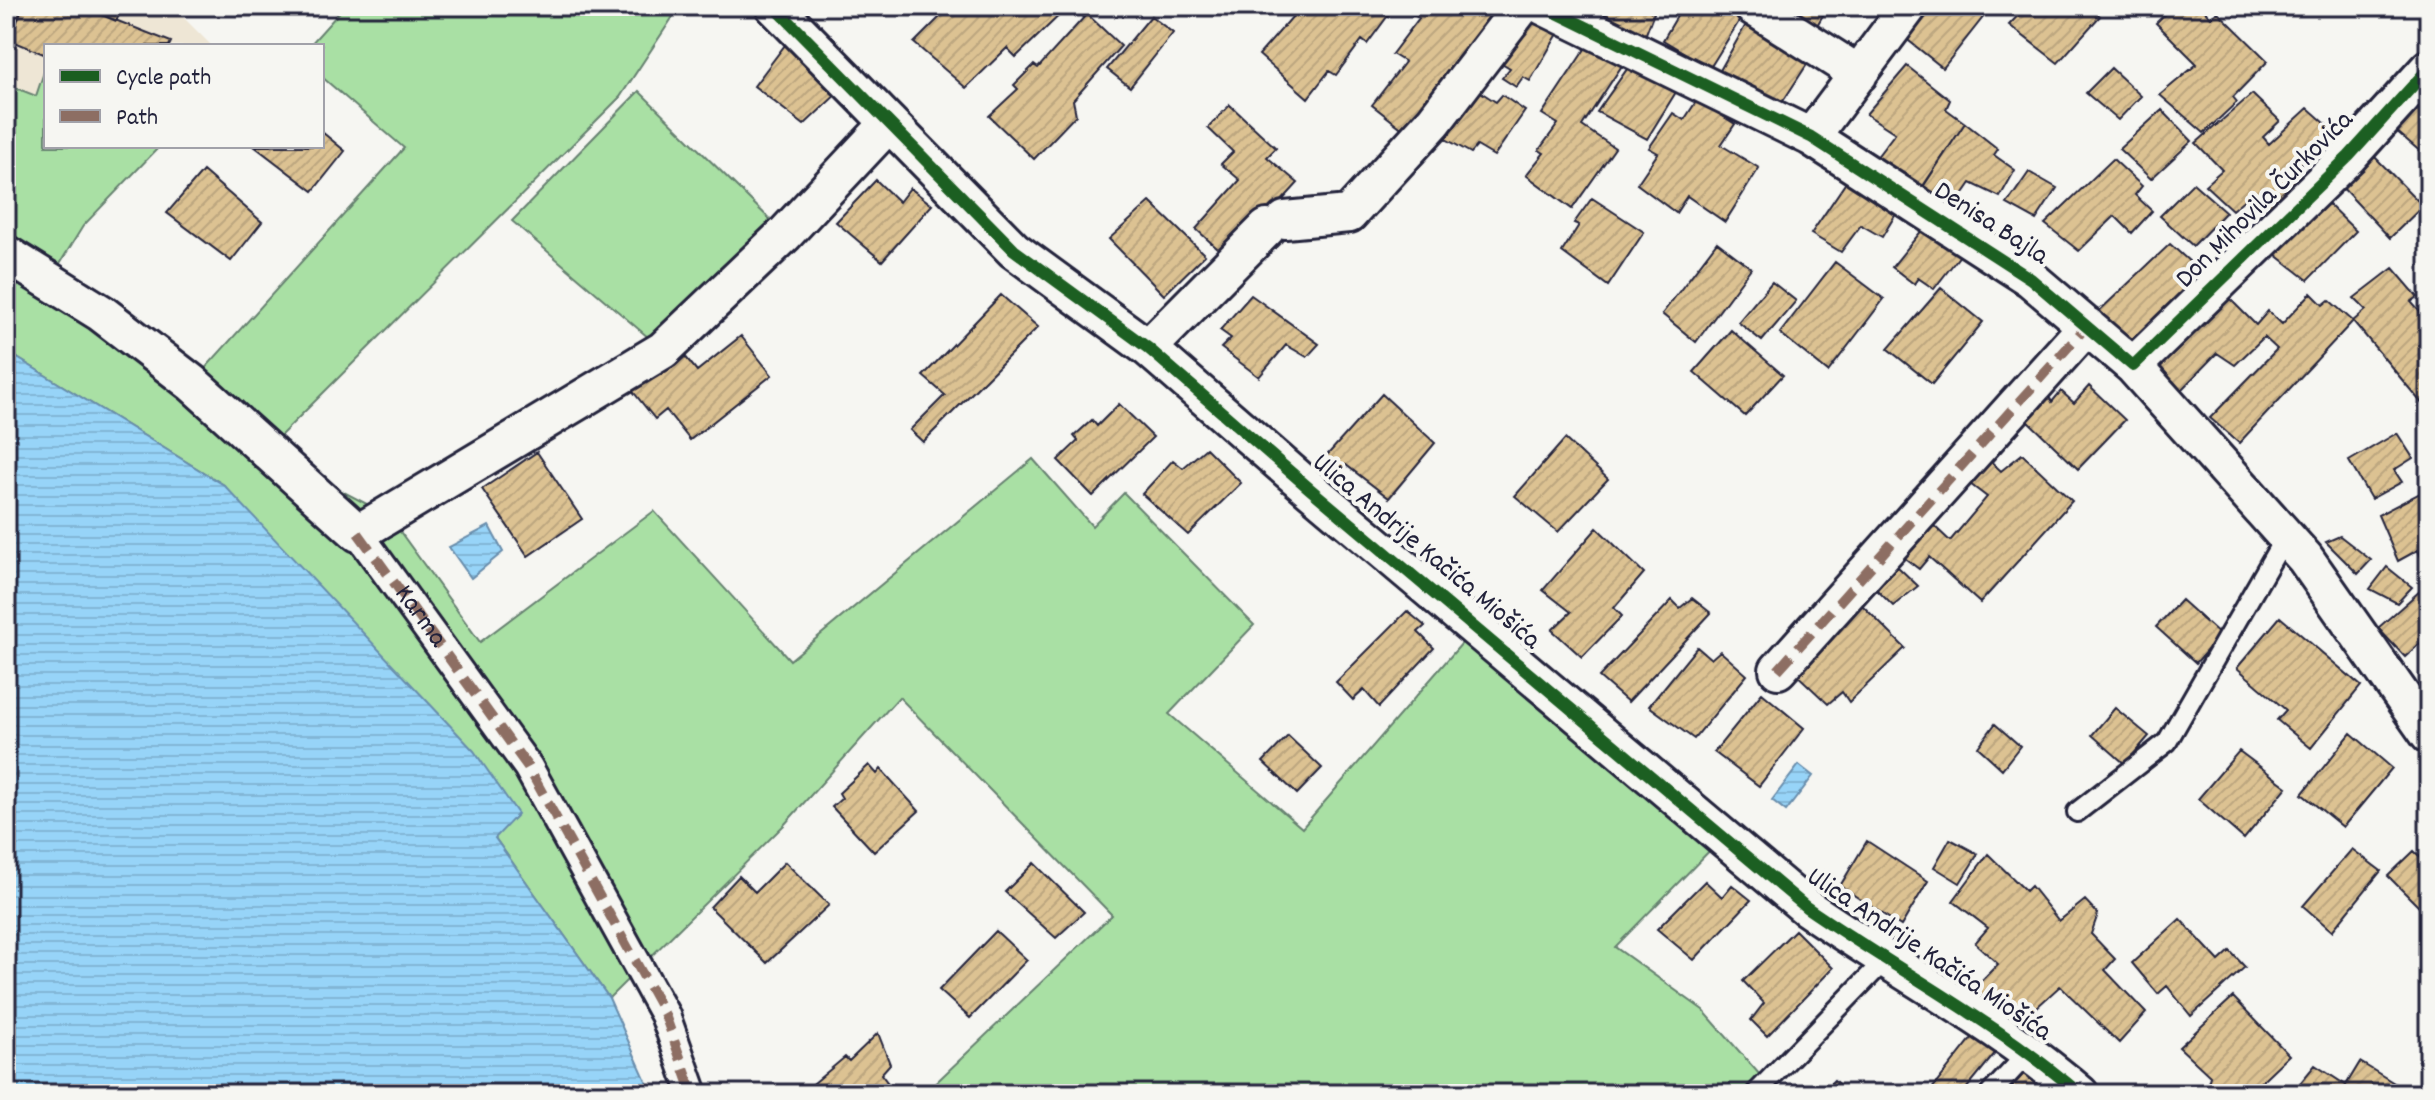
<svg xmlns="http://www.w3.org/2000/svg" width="2435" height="1100" font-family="Dekko,sans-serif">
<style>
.built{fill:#eee6d5}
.green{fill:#a9e0a4;stroke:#668170;stroke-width:2}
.water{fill:url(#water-rules);stroke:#688dac;stroke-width:2}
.building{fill:url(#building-hatch);stroke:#22223b;stroke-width:2}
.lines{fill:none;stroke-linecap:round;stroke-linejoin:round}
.service-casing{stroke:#22223b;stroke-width:24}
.pedestrian-casing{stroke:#22223b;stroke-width:34}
.minor-casing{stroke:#22223b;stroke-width:42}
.service{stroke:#f6f6f2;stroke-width:18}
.pedestrian{stroke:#f6f6f2;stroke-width:28}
.minor{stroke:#f6f6f2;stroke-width:36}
.quiet{stroke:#8d6e63;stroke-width:10;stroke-dasharray:20 10;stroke-linecap:butt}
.cycleway-casing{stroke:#f6f6f2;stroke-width:17}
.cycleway{stroke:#1b5e20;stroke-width:12}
.labels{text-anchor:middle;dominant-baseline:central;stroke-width:8;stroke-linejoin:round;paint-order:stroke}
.street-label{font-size:28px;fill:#22223b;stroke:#f6f6f2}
</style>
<defs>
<pattern id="water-rules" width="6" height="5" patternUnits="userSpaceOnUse" patternTransform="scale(2)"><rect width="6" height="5" fill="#97d4f8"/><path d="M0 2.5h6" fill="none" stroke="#82b6d6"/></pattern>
<pattern id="building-hatch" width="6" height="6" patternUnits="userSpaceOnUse" patternTransform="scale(2)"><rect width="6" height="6" fill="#dcc292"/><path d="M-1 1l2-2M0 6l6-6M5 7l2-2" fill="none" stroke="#bca67f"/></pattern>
</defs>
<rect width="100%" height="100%" fill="#f6f6f2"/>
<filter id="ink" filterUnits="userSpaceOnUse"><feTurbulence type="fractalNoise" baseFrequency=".0125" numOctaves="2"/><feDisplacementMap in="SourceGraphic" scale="16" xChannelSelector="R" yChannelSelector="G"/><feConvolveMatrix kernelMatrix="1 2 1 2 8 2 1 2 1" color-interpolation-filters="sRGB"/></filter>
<g filter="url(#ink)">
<!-- built -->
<path class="built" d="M6,6H172L212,46H46V66L36,96L6,84Z"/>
<!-- green -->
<path class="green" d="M345,6H680L620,97L265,451L388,515L480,642L654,511L790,660L1033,459L1092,526L1124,493L1254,625L1169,714L1302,828L1475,628L1724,836L1615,947L1703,1010L1767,1083L1755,1094H924L1112,915L899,697L784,825L609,998L495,838L224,485L6,351V84L36,96L46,66V146H160L83,226L49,281L192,383L404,148L322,77V46H309Z
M639,91L785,234L663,350L512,221Z"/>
<!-- water -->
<path class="water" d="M6,351L224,485L474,751L518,814L495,838L609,998L652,1094H6Z
M489,526L503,552L471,578L449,547Z
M1799,765L1813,776L1786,811L1772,800Z"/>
<!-- building -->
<path class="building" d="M6,6H23L10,40L6,38Z
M23,6H80L171,42L169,46H46V55L10,40Z
M80,6H124L116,21Z
M938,6H1069L1016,57L1007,48L966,88L914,43L942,15L936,8Z
M1310,6H1395L1367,44L1362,40L1336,75L1329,71L1308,98L1259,55L1300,8L1307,10Z
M1405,6H1502L1413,137L1372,105L1405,62L1392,54L1419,18L1403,10Z
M1528,6L1565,22L1530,81L1523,77L1516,87L1502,78L1510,68L1490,56Z
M1641,6L1654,13L1645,36L1590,7Z
M1683,6H1720L1741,18L1710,68L1663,40Z
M1790,6H1818L1826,10L1809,39L1781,22Z
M1921,6H1992L1943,68L1899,33Z
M2027,6H2089L2100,16L2058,63L2009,25Z
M2173,6H2200L2211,17L2218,12L2268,61L2233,97L2237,102L2204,133L2160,95L2197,64L2156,23Z
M1753,12L1817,49L1778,109L1718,74Z
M1087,14L1121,46L1073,100L1076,115L1034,159L989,116L1018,89L1014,85L1034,65L1038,68Z
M1151,16L1173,33L1130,87L1107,69Z
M1591,40L1625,61L1582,126L1615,148L1572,209L1526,175L1544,153L1539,150L1558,124L1542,114Z
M788,41L810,61L807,68L841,90L804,125L754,86Z
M1632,62L1676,92L1647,139L1597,112Z
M1907,66L1950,100L1946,109L1965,123L1919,192L1873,162L1895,133L1866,114Z
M2111,68L2141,96L2118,120L2086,93Z
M2429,84V159L2388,124Z
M1479,91L1496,102L1502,95L1525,111L1494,156L1477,146L1471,153L1444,138Z
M2252,94L2280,121L2263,137L2269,144L2308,108L2334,131L2295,170L2309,185L2279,216L2254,191L2232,210L2205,185L2222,170L2196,143Z
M1697,100L1735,124L1721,145L1759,168L1725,222L1687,196L1676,213L1637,184L1658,153L1649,148L1673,113L1684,120Z
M1230,105L1276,148L1267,157L1298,183L1229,259L1196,229L1240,180L1221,164L1233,152L1208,128Z
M2162,110L2192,141L2151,179L2119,149Z
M1965,123L1998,149L1994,155L2015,170L2000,197L1971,183L1953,209L1923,187Z
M322,132L345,151L313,191L254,146H322Z
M2370,152L2423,206L2390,238L2338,183Z
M2113,159L2142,186L2135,195L2152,211L2132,233L2115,216L2079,251L2045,224Z
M203,171L262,222L231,261L167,213Z
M2029,172L2057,188L2036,220L2007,204Z
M1851,175L1899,209L1882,237L1861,225L1841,252L1811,234Z
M876,180L899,202L910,188L932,205L882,261L836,222Z
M2193,183L2226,212L2193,246L2160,216Z
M1592,198L1644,232L1608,286L1562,252L1579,225L1574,223Z
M2323,199L2356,231L2308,280L2271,251Z
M1150,202L1205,255L1164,295L1109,239Z
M1927,224L1964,250L1934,289L1918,278L1914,284L1892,267Z
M1717,242L1751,268L1696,342L1662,314Z
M2170,244L2211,281L2139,342H2126L2098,312Z
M1835,262L1884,299L1828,372L1780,333Z
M2393,268L2418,297L2411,302L2429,322V402L2424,406L2353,321L2366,310L2354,298Z
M1772,282L1796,301L1762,341L1738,322Z
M1941,288L1983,322L1932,384L1888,349Z
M2311,293L2323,305L2329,300L2353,321L2239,443L2210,418L2277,349L2264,337L2235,365L2217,353L2180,391L2154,362L2225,294L2256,325L2268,311L2282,324Z
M1001,295L1038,327L923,442L910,430L945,395L923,376Z
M1251,295L1319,344L1307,357L1286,345L1259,377L1221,348L1231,338L1220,330Z
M1731,330L1783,375L1745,416L1694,372Z
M741,336L772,375L690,440L666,410L655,419L631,389L680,350L697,371Z
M2089,386L2125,420L2078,469L2027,420L2049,397L2052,402L2061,391L2074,403Z
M1382,394L1435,443L1389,498L1346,465L1328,487L1312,472Z
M1119,404L1153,437L1093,496L1058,460L1078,441L1074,436L1092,420L1097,426Z
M2397,433L2413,458L2394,470L2402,482L2371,499L2349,461Z
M1565,439L1608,479L1558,532L1515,496Z
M1206,448L1241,483L1188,535L1142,494L1173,460L1183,468Z
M537,452L582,519L528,556L482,489Z
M2022,454L2072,501L1980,603L1929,557L1919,569L1902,556L1932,524L1950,541L1987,497L1962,478L1984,455L2001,471Z
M2420,493L2429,512L2426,569L2418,550L2398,561L2378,515Z
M1597,528L1644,573L1614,608L1622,616L1582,657L1552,630L1571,612L1543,590Z
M2340,536L2371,560L2358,574L2326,542Z
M1897,566L1918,586L1893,606L1874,587Z
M2387,567L2412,587L2397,603L2370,589Z
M2429,583V635L2405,657L2378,628Z
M1692,598L1711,613L1628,702L1599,677L1672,600L1680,608Z
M2181,600L2220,635L2196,663L2156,627Z
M1860,603L1905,648L1849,702L1842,692L1828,704L1792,670Z
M1407,611L1425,626L1418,632L1434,648L1379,707L1364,690L1353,700L1336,682Z
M2280,617L2361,686L2311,748L2277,720L2286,710L2237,668Z
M1697,647L1711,659L1720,651L1747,675L1694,739L1649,706Z
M1762,693L1804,728L1759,786L1714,752Z
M2115,708L2149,736L2125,764L2092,735Z
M1995,724L2020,746L2002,769L1978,747Z
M2351,733L2392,768L2343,827L2302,794Z
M1288,736L1322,768L1297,794L1263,762Z
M2239,751L2287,787L2244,839L2198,799Z
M869,765L877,774L881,769L919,811L874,852L832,807L842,798L839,793Z
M1950,839L1978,854L1960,883L1934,867Z
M1867,841L1928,881L1901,926L1840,886Z
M2352,849L2381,871L2332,931L2303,906Z
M2414,851L2421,858L2429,851V917L2388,876Z
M1988,854L2026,891L2031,886L2059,921L2085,900L2098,914L2091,934L2115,959L2105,970L2146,1013L2119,1043L2060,986L2012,1030L1971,991L1998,964L1975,943L1988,928L1953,901Z
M785,862L829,905L767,963L710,907L739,876L755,892Z
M1034,863L1084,912L1056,938L1005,892Z
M1705,881L1722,897L1732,885L1751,900L1694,960L1657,929Z
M2180,919L2219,961L2230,951L2245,967L2191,1016L2167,986L2158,994L2132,963Z
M1795,930L1833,968L1767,1036L1751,1020L1764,1003L1743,981Z
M996,931L1027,960L970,1018L939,990Z
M2233,997L2289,1055L2248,1094H2205L2210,1076L2179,1047Z
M878,1033L890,1064L881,1074L890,1086L882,1094H801L845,1057L849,1061Z
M1976,1033L1997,1051L1962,1094H1928Z
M2360,1062L2412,1094H2291L2315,1065L2346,1085Z
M2032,1064L2070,1094H2020L2012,1087Z
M1834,1080L1849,1094H1820Z"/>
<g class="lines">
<!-- service casing -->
<g class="service-casing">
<path id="service" d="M2077,812L2167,742L2285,537
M1755,1094L1884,961
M1990,1094L2030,1051"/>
</g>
<!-- pedestrian casing -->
<g class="pedestrian-casing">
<path id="pedestrian" d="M358,533L528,767L665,1015L693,1094"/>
</g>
<!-- minor casing -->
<g class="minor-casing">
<path id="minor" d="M774,6L1014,250L1148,348L1310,489L1806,907C1897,970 1997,1022 2080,1094
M1543,6L1811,137L2031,279L2133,366L2305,558L2429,735
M1752,6L1859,74
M1811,137L1909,6
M1285,220L1349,214L1434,121L1522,6
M6,254L101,313L192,383L358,533L663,350L785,234L889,123
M1148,348L1267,228
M2133,366L2349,156L2429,68
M1778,670L2087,326"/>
</g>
<!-- service -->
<use href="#service" class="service"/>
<!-- pedestrian -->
<use href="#pedestrian" class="pedestrian"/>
<!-- minor -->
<use href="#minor" class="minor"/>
<!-- quiet -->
<g class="quiet">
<path id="s1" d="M358,533L528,767L665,1015L693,1094"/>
<path d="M1778,670L2087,326"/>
</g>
<!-- cycleway casing -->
<g class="cycleway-casing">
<path id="cycleway" d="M774,6L1014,250L1148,348L1310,489L1806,907C1897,970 1997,1022 2080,1094
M1543,6L1811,137L2031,279L2133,366L2349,156L2429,68"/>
</g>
<!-- cycleway -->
<use href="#cycleway" class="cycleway"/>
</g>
</g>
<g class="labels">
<!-- street labels -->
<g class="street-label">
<text transform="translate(2266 201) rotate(-45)">Don Mihovila Čurkovića</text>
<text transform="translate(1990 225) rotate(33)">Denisa Bajla</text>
<text transform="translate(1425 553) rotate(40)">Ulica Andrije Kačića Miošića</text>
<text stroke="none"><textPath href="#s1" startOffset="104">Karma</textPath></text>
<text transform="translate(1928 956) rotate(34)">Ulica Andrije Kačića Miošića</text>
</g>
</g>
<!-- margin -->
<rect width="2435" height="1100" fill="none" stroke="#f6f6f2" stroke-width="32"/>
<rect x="16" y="16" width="2403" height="1068" fill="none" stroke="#22223b" stroke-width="3" filter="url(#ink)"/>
<!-- legend -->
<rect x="44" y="44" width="280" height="104" fill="#f6f6f2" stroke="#a1a1a9" stroke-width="2"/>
<rect x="60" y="70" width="40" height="12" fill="#1b5e20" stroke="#a1a1a9" stroke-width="2"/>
<text x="116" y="84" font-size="24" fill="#22223b">Cycle path</text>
<rect x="60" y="110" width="40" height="12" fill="#8d6e63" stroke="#a1a1a9" stroke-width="2"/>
<text x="116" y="124" font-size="24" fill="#22223b">Path</text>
</svg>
